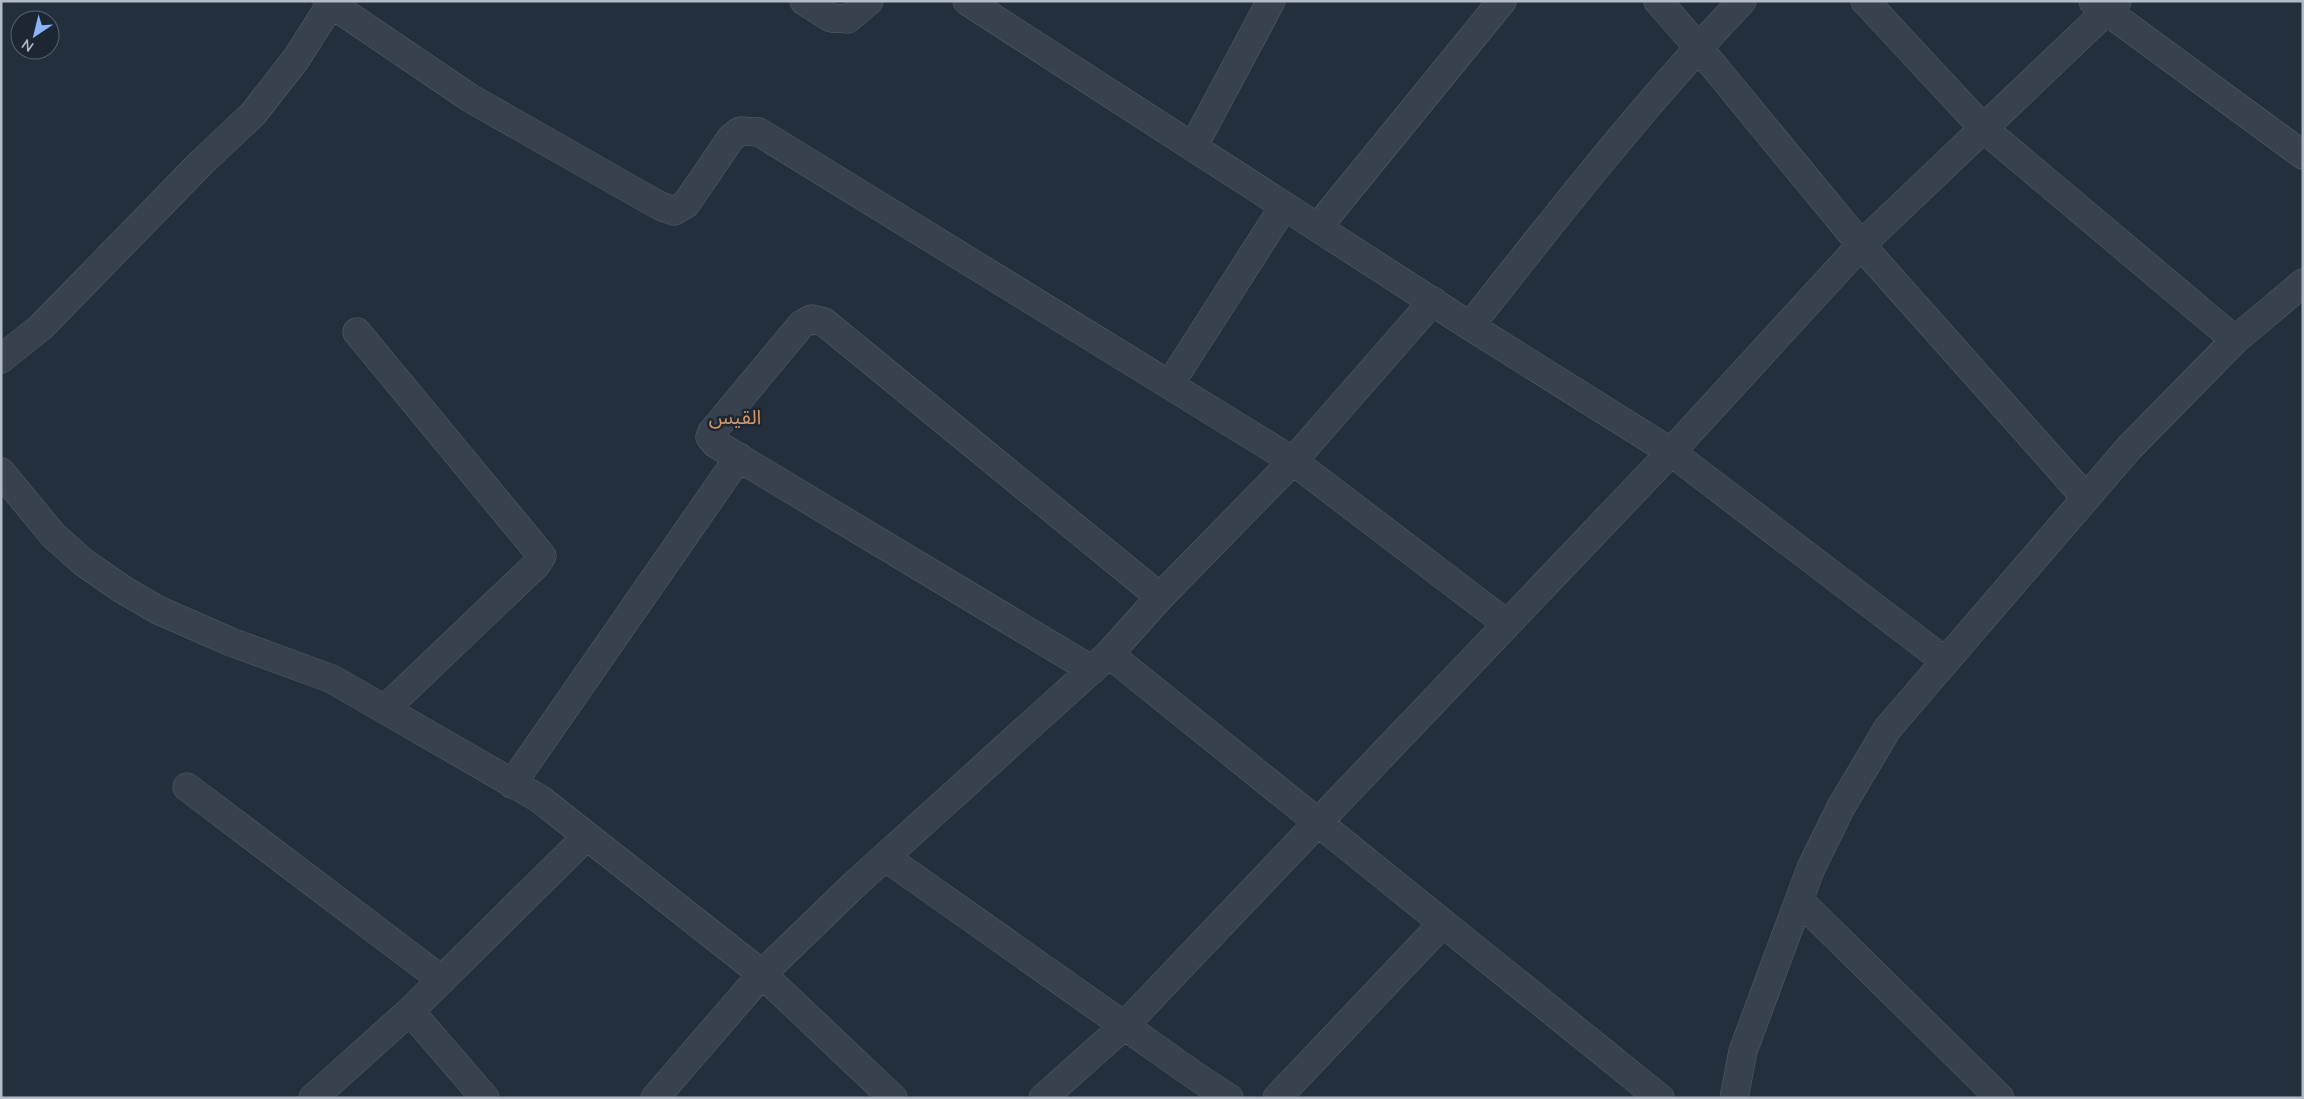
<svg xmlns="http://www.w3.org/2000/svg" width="2304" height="1099" font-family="Mulish,'Noto Sans Arabic',sans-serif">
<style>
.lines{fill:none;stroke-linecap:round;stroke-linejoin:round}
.minor-casing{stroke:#565f6c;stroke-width:29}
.minor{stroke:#38414e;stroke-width:28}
.labels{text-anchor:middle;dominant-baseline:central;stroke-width:5;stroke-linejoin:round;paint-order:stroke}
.quarter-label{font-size:20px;fill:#d59563;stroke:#1d2633}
</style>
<rect width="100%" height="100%" fill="#242f3e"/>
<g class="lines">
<!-- minor casing -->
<g class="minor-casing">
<path id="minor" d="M327,1L470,98L660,206L674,211L686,204L731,138L740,131L759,132L1293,461L1507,624
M804,1L831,18L848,19L869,1
M967,1L1470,326L1671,452L1945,661
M1658,1L1698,47L1861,245L2086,498
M1865,1L1984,129L2235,340
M2093,1L2303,155
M1193,147L1271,1
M1318,227L1502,1
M1470,326C1557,215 1645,103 1742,1
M357,332L542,556L536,565L385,709
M1,359L41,327L201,163L253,114L296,59L331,4
M1170,384L1284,206
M1,472L53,535L83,562L122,589L158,610L231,642L332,679L540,799L762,974L893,1098
M1109,654L1660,1098
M1092,670L716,444L710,437L712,432L801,325L811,319L824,322L1160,597
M512,784L739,457
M187,787L442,980
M885,857L1194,1075L1229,1098
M1799,900L2000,1098
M410,1011L485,1098
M313,1098L410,1011L587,836
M655,1098L762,974L854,885L1109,654L1160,597L1293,461L1433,301
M1043,1098L1124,1026L1671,452L1861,245L2117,1
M1277,1098L1443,923
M1734,1098L1743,1051L1811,868L1841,807L1888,728L2129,448L2235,340L2303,283"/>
</g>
<!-- minor -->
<use href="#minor" class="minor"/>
</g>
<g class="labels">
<!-- quarter labels -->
<g class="quarter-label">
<text x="735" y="416">القيس</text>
</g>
</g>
<!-- border -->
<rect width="2304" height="1099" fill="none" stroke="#b4bcc9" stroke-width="5"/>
<!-- north arrow -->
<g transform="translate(35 35) rotate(215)"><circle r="24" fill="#1d2633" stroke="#59626f"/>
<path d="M0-4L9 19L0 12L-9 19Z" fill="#8ab4f8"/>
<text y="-8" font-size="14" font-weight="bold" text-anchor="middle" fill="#b4bcc9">N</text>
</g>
</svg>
